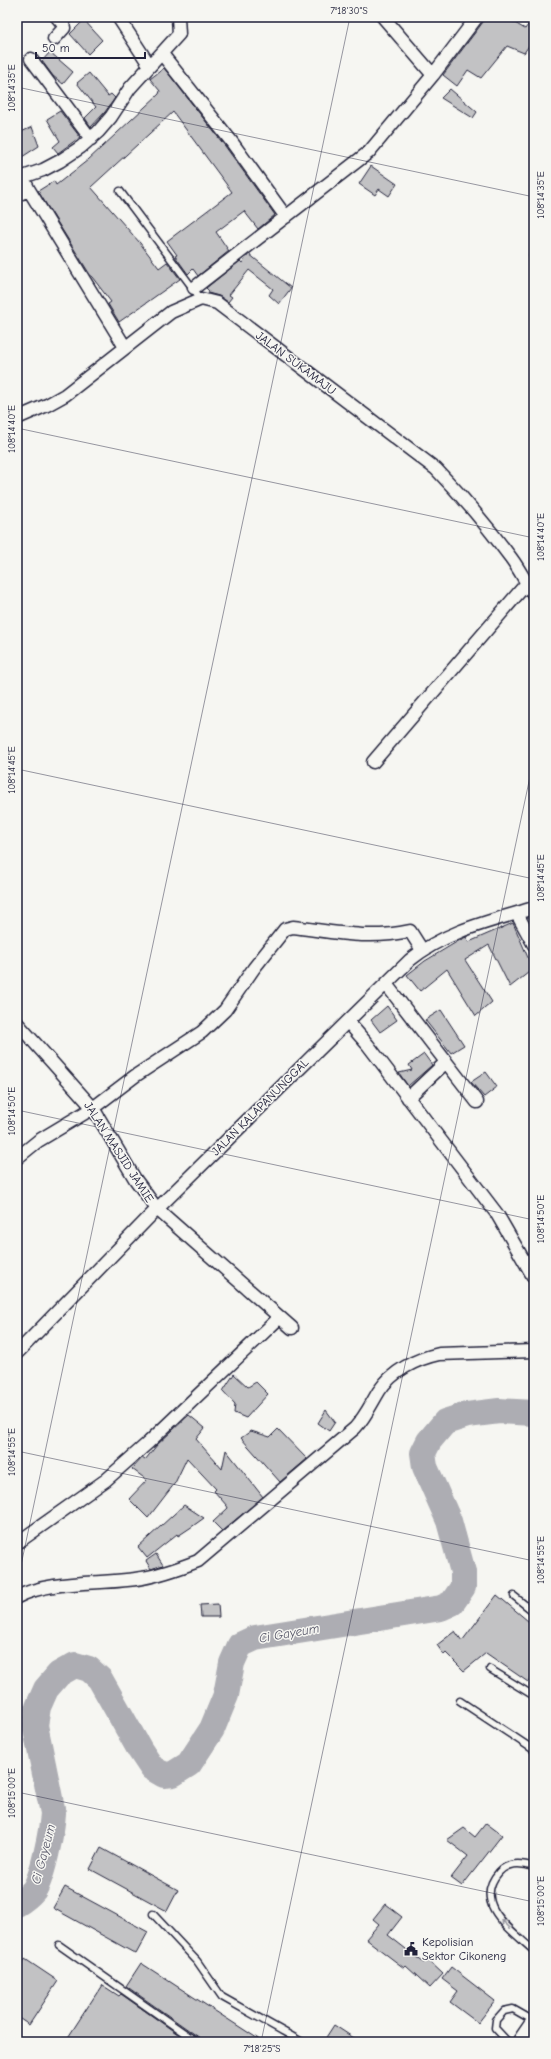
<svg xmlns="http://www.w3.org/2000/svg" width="551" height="2059" font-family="'Comic Neue',sans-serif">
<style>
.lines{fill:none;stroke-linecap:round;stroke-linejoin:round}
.river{stroke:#adadb3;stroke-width:26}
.building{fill:#c2c2c4;stroke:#22223b}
.service-casing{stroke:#22223b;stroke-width:9}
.minor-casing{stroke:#22223b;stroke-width:15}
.trunk-casing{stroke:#22223b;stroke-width:23}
.service{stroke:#f6f6f2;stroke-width:6}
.minor{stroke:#f6f6f2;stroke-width:12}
.trunk{stroke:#f6f6f2;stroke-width:20}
.oneway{stroke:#9797a0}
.ticks{fill:none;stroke:#22223b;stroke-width:1;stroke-opacity:0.45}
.labels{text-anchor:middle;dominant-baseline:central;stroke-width:3;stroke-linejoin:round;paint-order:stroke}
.street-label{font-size:12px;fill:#22223b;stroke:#f6f6f2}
.poi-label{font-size:12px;fill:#22223b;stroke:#f6f6f2;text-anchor:start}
.water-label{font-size:13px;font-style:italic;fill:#535365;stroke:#f6f6f2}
.neatline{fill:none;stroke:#22223b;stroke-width:1.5}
.ticks-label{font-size:10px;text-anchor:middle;fill:#22223b}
</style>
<rect width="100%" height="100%" fill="#f6f6f2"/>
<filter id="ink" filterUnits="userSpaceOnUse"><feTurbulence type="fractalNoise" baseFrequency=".025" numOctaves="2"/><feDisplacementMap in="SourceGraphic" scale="8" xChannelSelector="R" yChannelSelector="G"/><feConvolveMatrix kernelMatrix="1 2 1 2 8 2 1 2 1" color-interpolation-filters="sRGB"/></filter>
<g filter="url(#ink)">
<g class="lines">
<!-- river -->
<path class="river" d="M17,1904C24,1900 29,1896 34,1890C43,1876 52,1830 53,1813L35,1725L38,1707L46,1689L59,1674L75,1665L89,1669L100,1679L140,1750L152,1768L164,1775L173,1774L189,1764L212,1729L226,1695L232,1663L240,1645L255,1638L441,1608L452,1603L463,1587V1572L449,1521L425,1467L423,1453L429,1441L445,1422L467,1415L499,1411L534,1413"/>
</g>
<!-- building -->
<path class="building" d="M484,17H505L525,29L534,17V38L524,53L507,46L481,78L468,70L457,86L443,75L483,22Z
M84,20L102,40L88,54L70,34Z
M50,52L73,72L63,84L53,76L42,61Z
M164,68L225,146L275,215L258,229L244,211L216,232L229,251L198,276L193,269L188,274L175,256L177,255L167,241L232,192L173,112L91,187L140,243L159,268L167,262L180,279L119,322L108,304L111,302L89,273L38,191L54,181L56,185L88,160L159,94L160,91L150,79Z
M89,73L108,96L111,94L115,98L105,112L91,127L85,118L96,107L77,83Z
M450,89L477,112L473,118L441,98Z
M60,111L80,137L58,153L53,147L60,141L47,119Z
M32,127L39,146L22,157L17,148V134Z
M371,166L397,184L389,196L379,189L375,195L359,184Z
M249,254L291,288L279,304L269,295L273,289L249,270L229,295L232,297L228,302L219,296L208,293L209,291L206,288L240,261L242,263Z
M513,923L533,969L510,987L489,945L465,960L492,1002L476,1016L447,969L420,991L407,975L425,961L460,940L466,937L469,942Z
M387,1006L397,1020L380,1032L371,1020Z
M441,1010L464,1045L451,1053L425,1020Z
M424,1054L432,1065L408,1086L399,1073L412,1070L409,1065Z
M486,1072L497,1087L484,1097L471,1082Z
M234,1374L248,1387L256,1382L268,1394L246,1418L234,1413L235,1404L223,1391Z
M326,1410L335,1422L329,1431L318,1423Z
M189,1415L205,1428L196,1439L222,1469L226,1450L263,1497L222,1531L213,1522L228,1508L227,1506L214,1491L216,1489L187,1458L175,1483L148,1518L129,1499L147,1480L132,1469L142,1458L145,1460L157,1445Z
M278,1429L307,1459L280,1482L241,1438L251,1431L270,1437Z
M184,1505L204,1518L190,1528L178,1536L177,1534L147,1558L138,1547Z
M156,1554L163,1565L151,1569L146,1561Z
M497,1595L534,1626V1675L528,1682L486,1653L464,1671L446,1653L444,1655L437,1645L455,1631L462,1641Z
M218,1604L219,1617H201L200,1605Z
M486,1823L502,1835L462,1886L451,1878L468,1856L447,1840L464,1828L475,1837Z
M101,1848L178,1890L167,1911L90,1869Z
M65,1887L148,1932L136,1954L53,1908Z
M385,1904L402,1917L388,1935L424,1963L427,1959L443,1974L430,1988L406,1966L404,1968L366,1939L379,1924L373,1919Z
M25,1959L58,1981L29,2025L17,2017V1972Z
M141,1963L263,2042H201L200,2038L126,1986Z
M451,1967L495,2001L478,2023L450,2002L458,1991L442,1979Z
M102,1985L119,1996L121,1994L189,2042H65Z
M334,2025L360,2042H323Z"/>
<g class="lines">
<!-- service casing -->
<g class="service-casing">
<path id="service" d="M120,191L201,299
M533,256H534
M514,1596L534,1612
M490,1669L534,1696
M460,1701L534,1750
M534,1867C522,1863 508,1862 499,1872C471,1904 512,1930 534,1951
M153,1914L197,1961L222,1997L302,2042
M59,1945L197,2042
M508,2042L495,2028L496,2020L504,2011L513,2009L534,2021"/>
</g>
<!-- minor casing -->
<g class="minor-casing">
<path id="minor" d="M118,17L150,66
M383,17L433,75
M54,39L64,28L63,24L57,17
M162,54L231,141L286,217
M31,59L91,139
M17,195L29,190
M194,288L369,152L433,75L477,17
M125,347L29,190L24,180L26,176L43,170L60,161L81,147L98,132L111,117L130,88L179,34L178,17
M17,418L47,405L65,395L171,312L201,299L217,303L436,469C463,497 488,527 511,558C520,570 526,583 534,595
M373,762L527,583
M517,914L534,945
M386,984L477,1102
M348,1022L368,1045L497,1214L534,1278
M17,1023L93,1108L135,1179L157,1209L292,1328
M408,1098L446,1062
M17,1158L38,1141L93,1108L135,1076L202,1032L225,1010L254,968L285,929L293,927C335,932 368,940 410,931L422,950
M17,1353L157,1209L410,960C445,931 491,921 534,908
M17,1543L106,1480L149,1442L279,1318
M17,1597C51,1579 103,1585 142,1578C161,1575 180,1568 198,1561L355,1428C366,1416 371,1404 379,1391C392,1371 416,1359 439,1354L534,1351"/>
</g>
<!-- trunk casing -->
<g class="trunk-casing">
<path id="trunk" d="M523,2042L534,2026"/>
</g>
<!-- service -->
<use href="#service" class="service"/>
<!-- minor -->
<use href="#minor" class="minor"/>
<!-- trunk -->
<use href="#trunk" class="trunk"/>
</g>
<!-- one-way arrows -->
<defs><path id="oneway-shaft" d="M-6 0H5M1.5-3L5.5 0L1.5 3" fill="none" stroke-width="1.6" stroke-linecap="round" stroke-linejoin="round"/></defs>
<use class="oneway" href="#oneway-shaft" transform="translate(506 1924) rotate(-135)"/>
</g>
<!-- ticks -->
<path class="ticks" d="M17,87L534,197M17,428L534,538M17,769L534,879M17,1110L534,1220M17,1451L534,1561M17,1584L350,17M17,1792L534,1902M261,2042L534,758"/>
<!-- icons -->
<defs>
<g id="civic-bare" transform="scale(1.08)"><path d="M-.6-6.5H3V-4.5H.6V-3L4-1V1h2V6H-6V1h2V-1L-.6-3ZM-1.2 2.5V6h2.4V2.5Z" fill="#22223b" stroke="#f6f6f2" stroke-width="2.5" paint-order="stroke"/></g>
</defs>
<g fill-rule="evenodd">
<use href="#civic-bare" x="411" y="1949"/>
</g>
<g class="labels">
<!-- street labels -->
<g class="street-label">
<text transform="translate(296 363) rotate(37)">JALAN SUKAMAJU</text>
<text transform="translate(260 1107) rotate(-45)">JALAN KALAPANUNGGAL</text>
<text transform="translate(119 1152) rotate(57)">JALAN MASJID JAMIE</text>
</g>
<!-- poi labels -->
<g class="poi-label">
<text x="422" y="1942">Kepolisian<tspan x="422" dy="14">Sektor Cikoneng</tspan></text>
</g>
<!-- water labels -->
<g class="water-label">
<text transform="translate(289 1633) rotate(-10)">Ci Gayeum</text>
<text transform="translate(43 1854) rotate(-75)">Ci Gayeum</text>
</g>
</g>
<!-- margin -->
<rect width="551" height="2059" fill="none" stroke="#f6f6f2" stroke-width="44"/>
<!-- scale -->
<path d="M36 52v6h109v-6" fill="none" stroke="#22223b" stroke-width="2"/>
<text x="42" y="52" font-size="12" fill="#22223b" stroke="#f6f6f2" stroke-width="3" paint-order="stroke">50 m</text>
<rect x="22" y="22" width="507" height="2015" class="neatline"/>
<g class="ticks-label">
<text x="349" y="14">7°18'30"S</text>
<text transform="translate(11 88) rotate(-90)" y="4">108°14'35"E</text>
<text transform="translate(540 195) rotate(-90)" y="4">108°14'35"E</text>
<text transform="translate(11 429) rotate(-90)" y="4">108°14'40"E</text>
<text transform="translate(540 537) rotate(-90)" y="4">108°14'40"E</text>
<text transform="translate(11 770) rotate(-90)" y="4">108°14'45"E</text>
<text transform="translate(540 878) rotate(-90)" y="4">108°14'45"E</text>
<text transform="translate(11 1111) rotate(-90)" y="4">108°14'50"E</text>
<text transform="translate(540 1219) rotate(-90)" y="4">108°14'50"E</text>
<text transform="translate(11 1452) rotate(-90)" y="4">108°14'55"E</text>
<text transform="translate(540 1560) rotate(-90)" y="4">108°14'55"E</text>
<text transform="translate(11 1793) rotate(-90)" y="4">108°15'00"E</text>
<text transform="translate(540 1901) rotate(-90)" y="4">108°15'00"E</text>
<text x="262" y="2052">7°18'25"S</text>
</g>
</svg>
